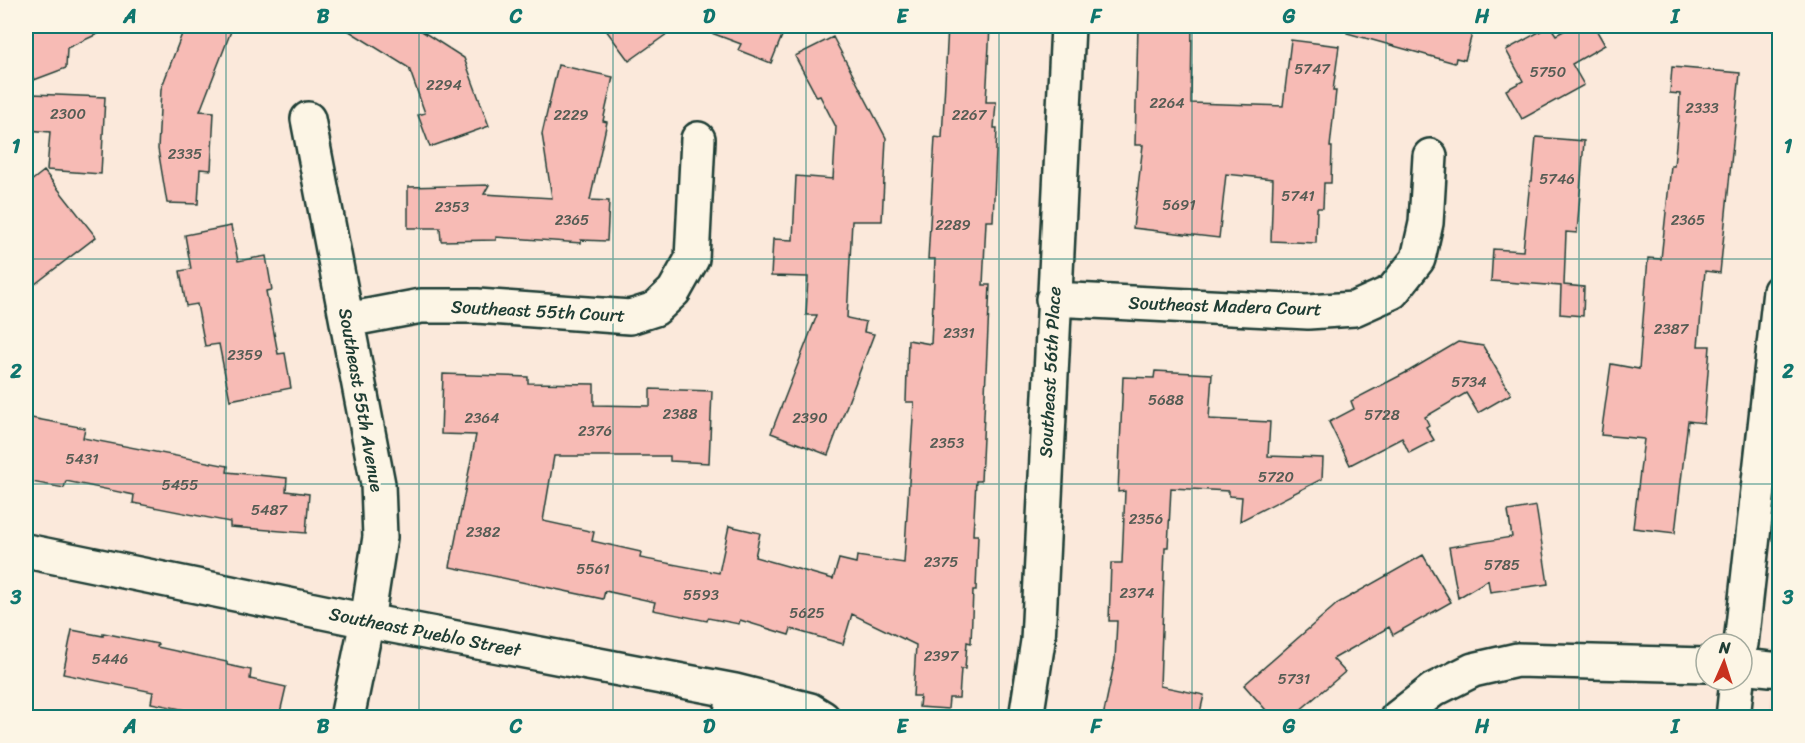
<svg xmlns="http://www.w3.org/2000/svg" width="1805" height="743" font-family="Sriracha,sans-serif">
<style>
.built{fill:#fadbd0}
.building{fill:#f7bbb5;stroke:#1f3d34;stroke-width:1.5}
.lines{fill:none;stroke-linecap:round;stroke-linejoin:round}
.minor-casing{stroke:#1f3d34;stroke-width:38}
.minor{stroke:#fcf5e5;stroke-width:33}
.grid{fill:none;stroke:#0f766e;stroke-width:1.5;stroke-opacity:0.55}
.labels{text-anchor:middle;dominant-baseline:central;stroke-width:6;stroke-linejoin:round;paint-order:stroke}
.number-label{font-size:15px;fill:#555c54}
.street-label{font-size:18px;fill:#1f3d34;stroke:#fcf5e5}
.neatline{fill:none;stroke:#0f766e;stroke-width:2}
.grid-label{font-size:20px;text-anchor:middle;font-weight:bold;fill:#0f766e}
</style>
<rect width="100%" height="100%" fill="#fbe9db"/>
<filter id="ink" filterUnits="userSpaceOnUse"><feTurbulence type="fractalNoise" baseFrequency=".0167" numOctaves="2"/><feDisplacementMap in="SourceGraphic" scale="12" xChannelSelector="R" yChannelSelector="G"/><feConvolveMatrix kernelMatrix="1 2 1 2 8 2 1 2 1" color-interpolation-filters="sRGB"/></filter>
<g filter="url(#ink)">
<!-- built -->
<path class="built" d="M1779,625V717H1769Z"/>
<!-- building -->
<path class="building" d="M26,26H115L67,48L66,68L34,80L26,61Z
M185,26H233L200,111L214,112L211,170L200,169L198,204L167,203L158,149L161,89Z
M341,26H414L464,58L489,126L430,147L418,115L425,113L409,68Z
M603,26H678L629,61Z
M698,26H786L771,63L738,50L741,44L698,28Z
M948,26H990L986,102H996L994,128H997L993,221H986L983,285H990L981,481H976L973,535H978L976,590H973L971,643L967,642L965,669H961L959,698H949L948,709L919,707L920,696H913L916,645L852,614L843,644L791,629L789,635L740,620L739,624L708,618L707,621L653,610L655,602L605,591L603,599L450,567L476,435L441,434L443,374L528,377V383L594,384V405L650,406V389L712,391L709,463L670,461V456H554L543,521L594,532L592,541L641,552L640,558L719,573L729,526L760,533L755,557L833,579L839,559L856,563L857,556L904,563L914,402H906L908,340L931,344L935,259H928L935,137L942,138Z
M1138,26H1192L1191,103L1283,106L1291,40L1339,46L1333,91H1336L1330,147H1332L1331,183H1324L1323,208H1317L1316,243L1271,241L1273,179L1226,174L1219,238L1133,228L1143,145H1135Z
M1348,26H1474L1465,60L1456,58L1455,63L1347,33Z
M1550,26L1556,35L1573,26H1594L1605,45L1572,64L1584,85L1522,119L1506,90L1523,81L1506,50Z
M833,37L886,138L882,221H852L847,318L866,322L864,332L874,334L828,455L771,433L817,315H806L808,277L771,276L773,239L793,240L796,176L833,179L836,127L820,96L817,97L795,56Z
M558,65L613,77L603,121L607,122L590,200L609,201L607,241L581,240V243L496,237V240L441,241L440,228H408V187L489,185L484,194L552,198L542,134Z
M1672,67L1740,73L1720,273L1705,271L1698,346H1710L1704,423L1688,421L1675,533L1633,528L1644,439L1601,435L1611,364L1639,369L1648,258L1661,259L1671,166H1674L1679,114L1680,94L1670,93Z
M32,94L105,97L101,174L47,170L50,132L29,130Z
M1536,137L1584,141L1577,233L1566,232L1564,285L1584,287L1583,316L1560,314L1561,286L1491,281L1493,249L1523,251L1530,181H1532Z
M44,171L96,237L26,291V185Z
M231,226L238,261L266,256L272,290L266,291L278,354L285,353L291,388L230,400L219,344L205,346L197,304L186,306L180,271L191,269L185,235Z
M1458,342L1483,346L1511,394L1478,413L1466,393L1425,417L1429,425L1426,427L1434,440L1409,453L1402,438L1350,465L1329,422L1354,409L1351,401L1409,371Z
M1155,371L1212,374L1209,419L1270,422L1268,456L1323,458L1322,479L1240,521L1242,497L1229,496V491L1171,488L1168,547H1165L1160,686L1204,695L1199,717H1103L1115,660L1117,621H1109L1111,563H1122L1125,491L1118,492L1123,377L1154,378Z
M26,417L85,428L83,438L228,466L227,472L287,478L286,491L309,494L306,533L230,527V522L133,503L134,495L66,481L64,488L26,481Z
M1536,506L1548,584L1490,592L1488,580L1458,598L1449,547L1512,537L1508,511Z
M1423,555L1451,602L1393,635L1389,627L1333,659L1345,672L1292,717H1272L1244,685L1338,603Z
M72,630L103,636V633L158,644L157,647L227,662V665L251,670L250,679L286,687L279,717H220L151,703L153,692L63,674Z"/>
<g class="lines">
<!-- minor casing -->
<g class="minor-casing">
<path id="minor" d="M308,119L378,484L380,537L367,621L347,718
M1053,299L1308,312L1354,309L1392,292L1418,259L1426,223L1430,156
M347,320L421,306H477L630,317L655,309L674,291L692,259L698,139
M26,551L367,621L735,691L810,710L823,718
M1741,644L1780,291
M1742,666L1780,670
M730,718L735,691
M1026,718L1038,641L1068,26
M1397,718L1433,690L1473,670L1517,660L1706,665
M1733,718L1737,680"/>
</g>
<!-- minor -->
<use href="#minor" class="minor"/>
</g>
</g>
<!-- grid -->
<path class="grid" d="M226,26V718M419,26V718M613,26V718M806,26V718M999,26V718M1192,26V718M1386,26V718M1579,26V718M26,259H1780M26,484H1780"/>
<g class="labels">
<!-- number labels -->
<g class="number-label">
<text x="1312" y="69">5747</text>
<text x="1548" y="72">5750</text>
<text x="444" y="85">2294</text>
<text x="1167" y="103">2264</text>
<text x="1702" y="108">2333</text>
<text x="68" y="114">2300</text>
<text x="571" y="115">2229</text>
<text x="969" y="115">2267</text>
<text x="185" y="154">2335</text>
<text x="1557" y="179">5746</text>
<text x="1298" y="196">5741</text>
<text x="1179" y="205">5691</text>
<text x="452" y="207">2353</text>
<text x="572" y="220">2365</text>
<text x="1688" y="220">2365</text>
<text x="953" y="225">2289</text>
<text x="1671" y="329">2387</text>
<text x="959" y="333">2331</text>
<text x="245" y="355">2359</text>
<text x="1469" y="382">5734</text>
<text x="1166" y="400">5688</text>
<text x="680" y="414">2388</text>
<text x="1382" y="415">5728</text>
<text x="482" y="418">2364</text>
<text x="810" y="418">2390</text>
<text x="595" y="431">2376</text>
<text x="947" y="443">2353</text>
<text x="82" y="459">5431</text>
<text x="1276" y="477">5720</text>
<text x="180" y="485">5455</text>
<text x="269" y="510">5487</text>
<text x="1146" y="519">2356</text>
<text x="483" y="532">2382</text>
<text x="941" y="562">2375</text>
<text x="1502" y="565">5785</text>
<text x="593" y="569">5561</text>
<text x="1137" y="593">2374</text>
<text x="701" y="595">5593</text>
<text x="807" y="613">5625</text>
<text x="941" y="656">2397</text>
<text x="110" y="659">5446</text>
<text x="1294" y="679">5731</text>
</g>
<!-- street labels -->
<g class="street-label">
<text transform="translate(1225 306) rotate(2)">Southeast Madera Court</text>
<text transform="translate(538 311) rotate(3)">Southeast 55th Court</text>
<text transform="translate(1050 372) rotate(-87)">Southeast 56th Place</text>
<text transform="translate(361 400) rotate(80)">Southeast 55th Avenue</text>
<text transform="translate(425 632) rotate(11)">Southeast Pueblo Street</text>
</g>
</g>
<!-- margin -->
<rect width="1805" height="743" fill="none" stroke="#fcf5e5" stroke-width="66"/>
<!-- north arrow -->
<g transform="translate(1724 662) rotate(3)"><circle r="28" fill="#fcf5e5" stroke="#a4ab9e" stroke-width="1.5"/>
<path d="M0-4.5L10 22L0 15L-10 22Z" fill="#c8321e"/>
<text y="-9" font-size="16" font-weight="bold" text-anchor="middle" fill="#1f3d34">N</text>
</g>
<rect x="33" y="33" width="1739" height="677" class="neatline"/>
<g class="grid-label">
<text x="130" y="23">A</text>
<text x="323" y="23">B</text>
<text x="516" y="23">C</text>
<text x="709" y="23">D</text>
<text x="902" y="23">E</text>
<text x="1096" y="23">F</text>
<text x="1289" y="23">G</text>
<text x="1482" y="23">H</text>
<text x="1675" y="23">I</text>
<text x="16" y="153">1</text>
<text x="1788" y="153">1</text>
<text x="16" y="378">2</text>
<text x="1788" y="378">2</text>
<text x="16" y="604">3</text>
<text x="1788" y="604">3</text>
<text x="130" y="733">A</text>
<text x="323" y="733">B</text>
<text x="516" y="733">C</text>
<text x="709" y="733">D</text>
<text x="902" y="733">E</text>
<text x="1096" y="733">F</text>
<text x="1289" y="733">G</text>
<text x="1482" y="733">H</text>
<text x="1675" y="733">I</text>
</g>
</svg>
